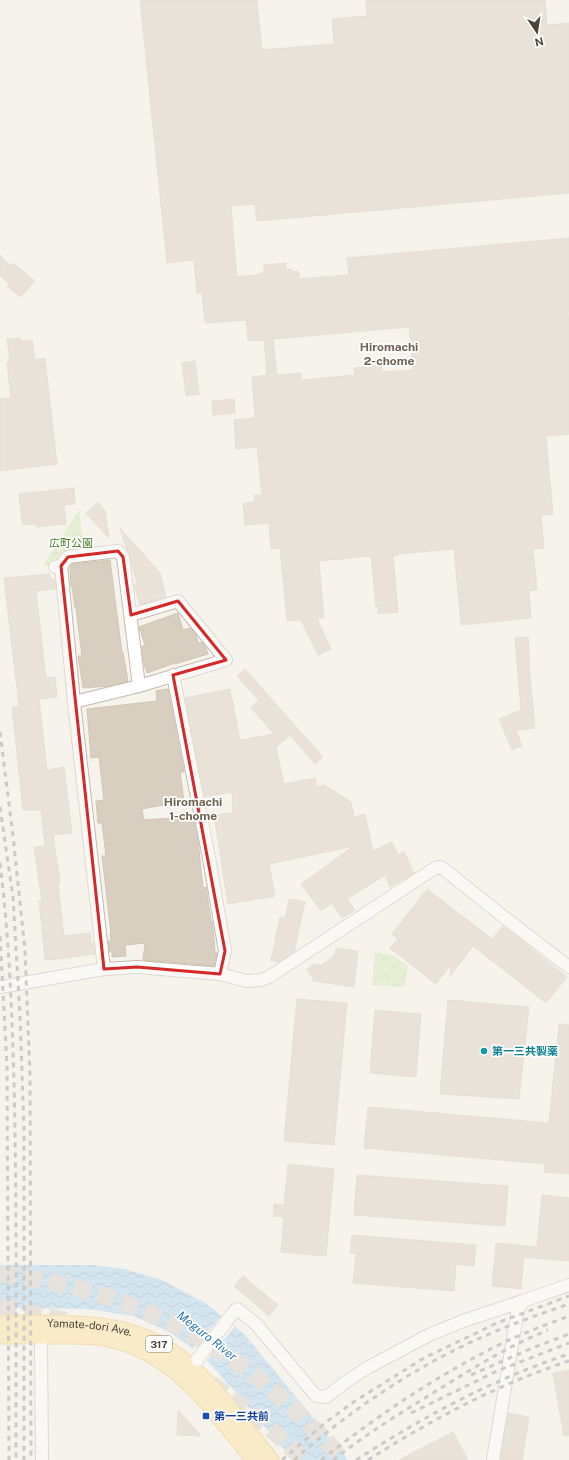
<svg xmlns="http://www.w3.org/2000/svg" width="569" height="1460" font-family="'Public Sans','Noto Sans JP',sans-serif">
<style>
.park{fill:url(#park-crowns)}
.water{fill:url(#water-waves)}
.pier{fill:#f6f3ec}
.building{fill:#d8cfc1;stroke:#d3c7b4;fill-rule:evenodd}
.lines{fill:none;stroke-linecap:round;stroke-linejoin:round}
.highway-tunnel{stroke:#d4d0c8;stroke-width:17;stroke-dasharray:17 8;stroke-linecap:butt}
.minor-casing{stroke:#c2bbae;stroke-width:14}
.major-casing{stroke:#e6c16a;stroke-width:17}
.minor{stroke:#fff;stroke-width:12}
.major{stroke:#ffe39c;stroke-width:15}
.rail{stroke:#9a9a9a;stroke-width:3;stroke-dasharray:5 5;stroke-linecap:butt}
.minor-bridge-casing{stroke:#c2bbae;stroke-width:14;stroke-linecap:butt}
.minor-bridge{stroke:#fff;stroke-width:12}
.marked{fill:none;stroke:#d62828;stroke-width:3;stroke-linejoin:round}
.culture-dot{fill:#0f9aa8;stroke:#fff;stroke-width:1.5}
.transit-dot{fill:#1a4fb4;stroke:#fff;stroke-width:1.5}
.labels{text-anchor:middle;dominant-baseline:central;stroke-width:3.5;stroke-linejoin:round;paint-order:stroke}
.shield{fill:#fff;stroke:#817c74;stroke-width:1}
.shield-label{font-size:10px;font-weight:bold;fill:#4b4439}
.park-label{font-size:11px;fill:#4a7f2a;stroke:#fff}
.culture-label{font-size:11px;font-weight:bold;fill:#0d838f;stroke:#fff;text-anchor:start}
.street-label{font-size:11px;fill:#4b4439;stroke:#fff}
.transit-label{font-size:11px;font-weight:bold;fill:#164399;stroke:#fff;text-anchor:start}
.neighbourhood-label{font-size:12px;font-weight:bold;fill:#6e6250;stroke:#fff}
.water-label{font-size:12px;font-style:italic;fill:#2e7ab2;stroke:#fff}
</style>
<defs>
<pattern id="park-crowns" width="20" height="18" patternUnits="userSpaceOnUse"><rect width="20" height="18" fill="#d2eab5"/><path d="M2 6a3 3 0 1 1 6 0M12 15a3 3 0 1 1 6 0" fill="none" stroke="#b6ca9c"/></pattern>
<pattern id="water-waves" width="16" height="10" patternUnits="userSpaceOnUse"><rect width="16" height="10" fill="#a9d4f2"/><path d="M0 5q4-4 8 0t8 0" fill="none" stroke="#8caec5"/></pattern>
</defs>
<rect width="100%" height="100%" fill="#f6f3ec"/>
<!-- park -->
<path class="park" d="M79,510L85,553L60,565L43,566Z
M375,953L391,954L408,966L405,987L372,985Z"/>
<!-- water -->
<path class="water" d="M0,1265H94L125,1269L162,1280L207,1304L245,1335L348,1460H293L238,1395L201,1354L171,1333L134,1316L87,1309L0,1308Z"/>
<!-- pier -->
<path class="pier" d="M223,1314L236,1325L206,1362L200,1355L192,1350Z"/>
<!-- building -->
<path class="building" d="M140,0H257L262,50L334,44L332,19L367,16L366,0H545L547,25L569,23V193L257,221L255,204L231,206L237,277L262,274V272H264V265L286,263V270L292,269V272L298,271L299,279L349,275L347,258L569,238V311H568L569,325V434L546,436L553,514L541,515L544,548L533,549L537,590L529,591L531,618L461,625L454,549L398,554V555L393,556L398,612L378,614V606H376L371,556L319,561L324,618L317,619L331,649L318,655L301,620L287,621L280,548L271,549L269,523L245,525L243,503L255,502L254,495H262L257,447L236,449L234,420L255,418L252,377L267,375L264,340L248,341L246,320L205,323L202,292L197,293L194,260L167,263ZM409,327L413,370L382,372L381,365L354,368L355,375L301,380V373L277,375L273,339Z
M0,255L10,266L13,263L35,281L21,297L7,286L9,284L0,275Z
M21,338V341L32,340L35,360L45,358L57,464L0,471V399L11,398L7,363L10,362L7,339Z
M195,361L199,394L186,396L182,363Z
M234,399L235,413L213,415L212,401Z
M74,488L75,504L64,505L66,524L36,527V524L23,525V522H22L19,494Z
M98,502L105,511L109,538L86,513Z
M120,528L160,573L166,597L140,605L134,585L137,583L132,565L130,556L127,550Z
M110,560L122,653L123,652L128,681L110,686L83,688L78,656H82L76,608H75L72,587H71L70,567L72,564Z
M50,574L51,579H55L56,589L36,591L46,678L55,677L57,697L39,699L47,770L64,767L72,833L53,835L60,882L58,883L64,936L90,933L91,943H94L95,954L50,960V959L45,960L39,901H42L34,847L45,846L41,810H23L12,707L19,706L4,578Z
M178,613L183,630L190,628L196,634L198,643L202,642L206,648L208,654L175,664V663L147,673L144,664L142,646L145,645L139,627Z
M528,637L530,666H529L535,728L516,730L522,746L512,750L499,719L521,710L515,638Z
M245,669L323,757L315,764L290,735L276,747L284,784L315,778L317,787L324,785L351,802L354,817L365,814L373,851L392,842L398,855L404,852L414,873L390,887L385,875L347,899L355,910L342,918L332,903L321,911L301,884L354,846L269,864L275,896L228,904L214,815L233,813L232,792L205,797L185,698L230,689L240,740L274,734L251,708L259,701L237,676Z
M168,689L184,772H180L184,801L142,809L144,820L185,817L186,823L194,822L198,841L203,888L206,887L211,921H212L213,927L215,952L217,953L214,966L143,960L145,943L125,945L126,956L112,957V952H110L108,941H111L110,933H111L102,856H106L102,823H98L96,801L104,800L99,757L91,758L87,709L157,701L156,691Z
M427,889L492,939L503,926L567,977L546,1003L473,946L450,976L451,964L436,984L390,948L398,939L392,934Z
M289,899L305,902L294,952L279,962L271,960L280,917L285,918Z
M336,948L358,951L354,987L313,981V978L307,970L312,965H322L335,955Z
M297,999L347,1003L334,1145L284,1141Z
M448,1000L529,1007L519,1099L440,1094Z
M375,1010L421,1014L416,1077L370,1073Z
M559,1024L569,1025V1174L544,1172L545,1164L364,1148L368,1107L549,1123Z
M288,1164L334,1169L326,1256L281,1252L284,1217L273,1216L274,1204L284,1205Z
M357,1175L508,1186L505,1226L354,1215Z
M542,1195L569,1198V1261L524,1257L521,1289L492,1286L496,1243L537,1247Z
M352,1235L476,1245L474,1266L456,1264L454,1291L353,1283L356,1253H350Z
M243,1276L278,1305L269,1316L234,1286Z
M569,1370V1435L564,1436L553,1373Z
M178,1410L201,1436L177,1435Z
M508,1413L529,1417L522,1460H501Z
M453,1432L468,1460H399Z"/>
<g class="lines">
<!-- highway-tunnel -->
<path class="highway-tunnel" d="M0,1274C118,1287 216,1334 301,1416C315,1430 330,1444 343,1460
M0,1306L68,1321
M211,1384C244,1406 275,1430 303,1460"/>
<!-- minor casing -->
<g class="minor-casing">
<path id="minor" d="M61,566L68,557L118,551L123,557L139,686
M55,567L61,566L74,702L104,969
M173,675L209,858L225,951L220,974
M74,702L139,686L226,660L178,601L131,615
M0,987L104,969L137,967L220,974L247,981L261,980L269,977L435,868L441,867L500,914L569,967
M232,1314L237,1309L256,1324L316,1396L326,1397L347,1381L367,1368L429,1335L463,1321L523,1301
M41,1336L42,1460
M493,1460L518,1309L523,1301L569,1285"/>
</g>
<!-- major casing -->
<g class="major-casing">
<g id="major">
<path id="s1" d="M0,1324C17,1322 34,1323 51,1323C98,1324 140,1327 178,1356C215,1384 242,1425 271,1460"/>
<path d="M0,1336C18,1336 37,1336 55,1336C71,1336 88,1335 104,1338C173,1349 213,1410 254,1460"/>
</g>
</g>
<!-- minor -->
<use href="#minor" class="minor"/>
<!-- major -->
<use href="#major" class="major"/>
<!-- rail -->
<path class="rail" d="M0,732L13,836L25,950L30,1075L31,1460
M0,807L13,897L20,1016L24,1129V1460
M0,863C9,936 12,1010 14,1083C17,1209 16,1334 16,1460
M0,936L7,1066L9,1460
M471,1375L530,1349L569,1334
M411,1413L497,1371L569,1343
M282,1460L326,1422L355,1401L424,1358L497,1323L569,1296
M294,1460C355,1406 425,1360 501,1329C523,1320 546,1312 569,1304
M321,1460C372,1420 426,1383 483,1353C510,1338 540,1327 569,1316
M333,1460C365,1435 399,1414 433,1393C470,1370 508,1346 548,1330
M356,1460C423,1417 493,1379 569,1354
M368,1460C431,1420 498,1384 569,1361"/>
<!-- minor-bridge casing -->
<g class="minor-bridge-casing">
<path id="minor-bridge" d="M197,1360L232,1314"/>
</g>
<!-- minor-bridge -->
<use href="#minor-bridge" class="minor-bridge"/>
</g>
<!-- marked area -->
<path d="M0 0H569V1460H0ZM118,551L123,557L131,615L178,601L226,660L173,675L225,951L220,974L137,967L104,969L61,566L68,557Z" fill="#f6f3ec" fill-opacity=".55" fill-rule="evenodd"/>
<path class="marked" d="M118,551L123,557L131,615L178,601L226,660L173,675L225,951L220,974L137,967L104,969L61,566L68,557Z"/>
<!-- markers -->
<circle class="culture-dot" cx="484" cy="1051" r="4"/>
<rect class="transit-dot" x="202" y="1412" width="8" height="8" rx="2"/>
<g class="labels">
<!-- shield labels -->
<rect class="shield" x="146" y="1336" width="26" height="16" rx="3"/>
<g class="shield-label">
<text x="159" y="1344">317</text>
</g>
<!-- park labels -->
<g class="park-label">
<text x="71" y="543">広町公園</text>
</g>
<!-- culture labels -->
<g class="culture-label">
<text x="492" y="1051">第一三共製薬</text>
</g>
<!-- street labels -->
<g class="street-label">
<text stroke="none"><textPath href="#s1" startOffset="90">Yamate-dori Ave.</textPath></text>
</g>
<!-- transit labels -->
<g class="transit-label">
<text x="214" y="1416">第一三共前</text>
</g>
<!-- neighbourhood labels -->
<g class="neighbourhood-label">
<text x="389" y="347">Hiromachi<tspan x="389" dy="14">2-chome</tspan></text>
<text x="193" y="802">Hiromachi<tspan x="193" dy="14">1-chome</tspan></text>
</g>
<!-- water labels -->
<g class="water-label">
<text transform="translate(207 1336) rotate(38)">Meguro River</text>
</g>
</g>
<!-- north arrow -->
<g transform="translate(537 32) rotate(167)" stroke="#ffffff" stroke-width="3" paint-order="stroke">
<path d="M0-3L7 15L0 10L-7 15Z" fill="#4b4439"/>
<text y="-6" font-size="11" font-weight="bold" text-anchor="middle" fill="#4b4439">N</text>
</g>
</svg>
